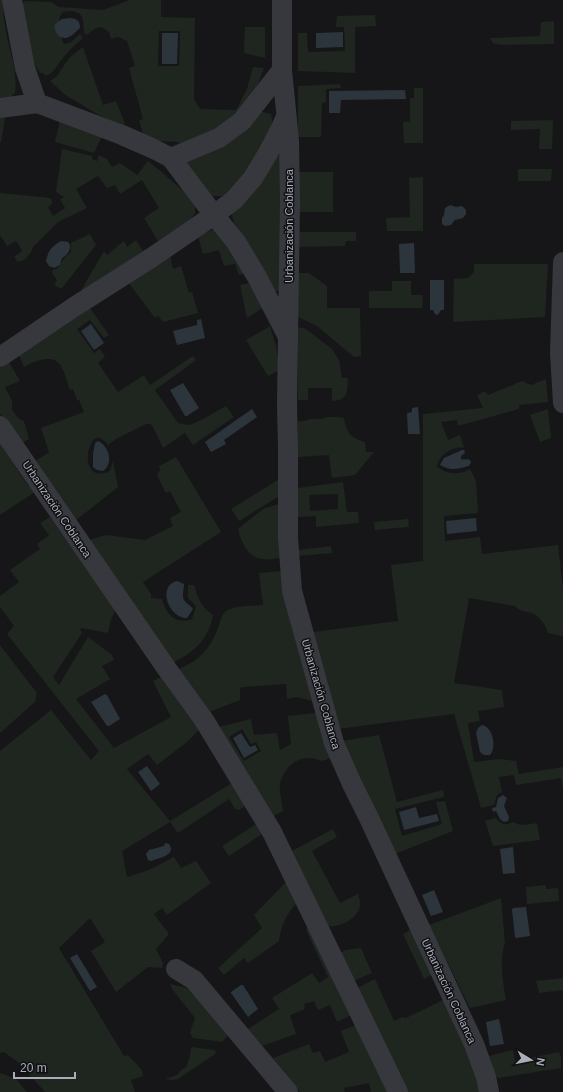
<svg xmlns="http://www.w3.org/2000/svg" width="563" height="1092" font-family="Helvetica,sans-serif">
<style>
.green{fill:#1e261f;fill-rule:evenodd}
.water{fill:#2c353c}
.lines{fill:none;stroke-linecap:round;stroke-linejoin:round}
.street{stroke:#37383d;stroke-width:20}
.labels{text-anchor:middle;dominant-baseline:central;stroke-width:3;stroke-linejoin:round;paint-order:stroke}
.street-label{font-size:11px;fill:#a8adb8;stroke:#111113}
</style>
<rect width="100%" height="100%" fill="#161618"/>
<!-- green -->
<path class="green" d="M0,0H3C4,8 3,17 5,25C8,49 18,69 15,93L9,98L0,99Z
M130,0H161V17L195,18L194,99L200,109L236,110L247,89L253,67L264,68L257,87L248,102L219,128L181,144L177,142L161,141L143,134L139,120L143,119L129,68L135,66L127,41L118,37L111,39L109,32L101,27L96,28L86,35C81,28 86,21 80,14C78,13 74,11 71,11C69,11 64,11 62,13C56,20 60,37 64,44L71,42L80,34L83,38C76,44 69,50 63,58C55,67 57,70 46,76L43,73H40L34,63L20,3H23L24,1L51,2L59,7L103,10ZM159,31H180L179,66H158Z
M375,15L376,26L355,27V73L298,71V33H307L308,52L345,51L344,27H336L337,16Z
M554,21V44L501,45L493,43L490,38L540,36L541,22Z
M245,27H265V58L244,53Z
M83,47L103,105L116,101L125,124L124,127L97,114L64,94L50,81L57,76L69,58Z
M340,84L341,88L326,89V102L322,103L321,137H298V86Z
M414,88H423V143H404L403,122H410V98H414Z
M259,111L271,114C274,126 271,131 263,140L264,147L276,153L283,159L279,291H275L260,264L234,223L232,215L238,205L236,189L222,196H211L186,166L188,159Z
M0,118H5L1,142H0Z
M553,120L552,149H539L540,129L511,130V121Z
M60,121L102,136L94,153L55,142Z
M62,149L92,156V159L97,161L99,155L107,159L112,167L120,163L137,175L148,161L164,174L190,197L193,200L195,207V213L191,219L158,241L144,218L159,208L142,180L120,194L115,185L107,188L98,176L76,189L87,208L58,222L34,246L30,254L24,260L18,262L14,257L22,251L16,241L7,246L0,235V193L51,198L52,204L48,207L53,216L65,208L60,199L64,197L56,192Z
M518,169H552L551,181H518Z
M298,172H333V212H298Z
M423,177V231H387L386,218L410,217L409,178Z
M212,230H216L248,273L239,275L235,264L224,266L219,250L203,254L198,236Z
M298,232H356V241H346L345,246L298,247Z
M90,234L96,245L62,288H59L54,285L57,280L53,275L52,270C62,268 58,265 64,259C65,256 69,254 71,252V243Z
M136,240L143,251L79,294L104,251L107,255L124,241L127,247Z
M170,254L173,269L181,266L189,293L192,292L198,313L163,322L158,316L155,318L128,282Z
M474,264H548L545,317L453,322L454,279L468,278L474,272Z
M298,273H309L327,286V308H360L361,356L354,357L317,326L298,317Z
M392,281H411V295H423L422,308H369V291H392Z
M253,282L264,307L247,318L240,285Z
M90,308L109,335L104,338L90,320L77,329L94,353L100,349L105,357L98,363L118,392L144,375L150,385L193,356L196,360L155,390L178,423L190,425L205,418L226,406L234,417L193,445L185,433L163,448L153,427L151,424H146L116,439L108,445L106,442L98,437L93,440C91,444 89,448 88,452C86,468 94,479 110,471L113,461L118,487L75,521L34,462L49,452L41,428L84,412L79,400H77L73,389L70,390C67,382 65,373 61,366C53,353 34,361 24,367L19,355Z
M270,326L276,346L280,370L268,376L246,340Z
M298,327L306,329L332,349L339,360L342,378H348C347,392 349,400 332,401V388H308V400H298Z
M9,362L20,381L5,387L12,401V410L19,419L24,421L29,439L21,443L0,414V368Z
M546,379L548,402L519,405V409L458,426L457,420L441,422L448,440L460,435L464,448C453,445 438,456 437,467C447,474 459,476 470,469L476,481L478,513L444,516L445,541L480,537L482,554L558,545L563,589V636L548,633C545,625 541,617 532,613C525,611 520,612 515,606L469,598L454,683L502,690L504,707L478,711L480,721L468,723L474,762L499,759L516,761L519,774L563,767V789L561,778L516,785L514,775L499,777L502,792L497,795L494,805L481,808L454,714L337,729L313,632L398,621L391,565L423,561V414L483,408L477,395L485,391L488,395L522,381L531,385Z
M548,409L551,438L540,442L530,415Z
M327,417H337L344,418C347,434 350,437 365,442L366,452H374L355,475L332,478L329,455L298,457V421C303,422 306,420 311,419C317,418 321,420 327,417Z
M0,443L28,486L36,487L35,492L0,515Z
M176,457L221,532L143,582L151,594V598L162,599C166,615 176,625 192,619L196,606L188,598V585H194C198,598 201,607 213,615C209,638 195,652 174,662L89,540L106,535L145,540L173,526L170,518L181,512L170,491L166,493L157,475L160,470L159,466Z
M281,478V495L239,521L231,509Z
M343,482L347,512H358L359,523L316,527V516L298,517V488ZM338,494V509L310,511L309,495Z
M279,504L284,557C256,564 245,556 238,529L263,509Z
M50,517L116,610L111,619L108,633L82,628L80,629L82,633L53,677L59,685L88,637L112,655L114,660L102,666L110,679L76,699L114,748L171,717L153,681L163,676L200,729L187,742L157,765L148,754L127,769L170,821L232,783L245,806L239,810L235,809L229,799L178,833L170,822L122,851L127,877L149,870L174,857L181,868L196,861L211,883L167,915L162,908L154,914L169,934L156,949L163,963L162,968L148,967L116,992L91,951L105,942L90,918L59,948L124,1056L128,1055L142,1070L143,1076L131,1080L135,1092H45L19,1063L4,1052L0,1053V751L51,710L91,760L99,751L7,634L14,626L0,607V596L19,582L10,570L40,549L37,544L49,535L40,523Z
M408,519L409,527L375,530L374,522Z
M331,546L332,553L298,556V550Z
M282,571L287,609L312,701L297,697L287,699L286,684L244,687L240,688V700L209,712L179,669C200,660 210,649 218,628C220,622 221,615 226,611C236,605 251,606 263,605L259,573Z
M0,645L37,693L35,702L0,733Z
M316,713L331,758L321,761C303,752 285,764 280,783C279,791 282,803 283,811L272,817L219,727L251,719L254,735L277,733L280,750L291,744L288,716ZM242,729L251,744L256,742L261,751L244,761L229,737Z
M379,735L397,802L443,790L444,797L395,809L402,836L442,824L436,802L445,801L453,831L395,854L342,741Z
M496,818C501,825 506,826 513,822C521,827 529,824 537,823L540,840L493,846L485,821Z
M256,824L262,834L229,856L222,846Z
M333,829L337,837L312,851L340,903L358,894C359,897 360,901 360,904C360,918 340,928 327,926L292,851Z
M287,881L297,903C286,914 281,926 279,941L248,963L244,958L224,975L218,968L262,928L254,915Z
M546,885V889L558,888L559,901L527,904L526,887Z
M501,898L505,943C499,959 503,983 506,1000L470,1008L429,925Z
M308,926L351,1015L337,1022L330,1005L318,1010L314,1001L304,1004L305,1009L290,1015L296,1034L262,1046L248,1029L279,1009L272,998L312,973L319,983L328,977L306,930Z
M412,929L433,974L424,979L403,934Z
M361,948L372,973L354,981L340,953L345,950Z
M563,978V990L539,993L536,981Z
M375,979L394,1021L403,1017L406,1018L445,999L471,1053L481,1092H408L400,1073L396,1072L357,988Z
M170,984L187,988L192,992L229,1034L222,1042L193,1038L190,1033L195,1018L172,989Z
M356,1025L390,1092H371L369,1083L344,1088L345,1092H300L273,1058L309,1044L313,1053L320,1051L325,1062L349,1052L341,1031Z
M192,1047L214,1050L216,1052L215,1054L178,1079L173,1080L165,1079L177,1075L180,1071L186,1067L190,1056L191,1048Z
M513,1050L515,1061L559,1052L561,1058V1068L499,1078L495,1076L489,1056Z
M0,1073L16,1079L27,1092H0Z"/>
<!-- water -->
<path class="water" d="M70,18C77,19 80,20 80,28C76,31 73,35 69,37C60,41 53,32 55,24L62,19Z
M343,32V47L316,48V33Z
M162,33H178L177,64H162Z
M405,90L406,99L341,100L340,113H329V91Z
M450,205L456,207L462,206L466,210V214L463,218L455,220L451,225L445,226L442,224V218L444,215L445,208Z
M61,241L68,242L70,245C70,252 68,254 62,258L60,265L54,268L49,266L46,261C48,251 52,246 61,241Z
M414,243L415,273H400L399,244Z
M430,280H444V310H441L438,315L435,314L433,310H430Z
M201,319L205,338L177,345L173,331L197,325V320Z
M91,324L104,343L94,350L81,331Z
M183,383L199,408L187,416H185L170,390Z
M418,407L420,434H408L407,413L412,412V408Z
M252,409L257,417L224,440L226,444L211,452L205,442Z
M98,441C109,446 114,463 103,471L97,470L93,467V454L95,443Z
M462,450H464L465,453L461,456V459C465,461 468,457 471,462L469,466C458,469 450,471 440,465L444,458Z
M476,518L477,531L447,534L446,521Z
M177,581L184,584C184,588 183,591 183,595C182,602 190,604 193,609L187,618C173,618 161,598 169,586C171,583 174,582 177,581Z
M105,694L107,695L120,719L109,726H107L91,702Z
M482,725C493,727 497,747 490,755H484L480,752L476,733L478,728Z
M241,733L250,747L255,745L258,750L244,758L233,738Z
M147,766L160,784L151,791L138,772Z
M503,795L507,798L504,806L509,817L508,821L504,822L500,819L496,811L493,812L492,808L496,807L498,798Z
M416,807L419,818L437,814L439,821L404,830L399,812Z
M165,843L169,844C177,855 159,858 151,861L148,860L146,854L149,850L153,849L164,846Z
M513,847L515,873L503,874L500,849Z
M434,890L443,912L431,916L422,895Z
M526,907L530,936L516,938L515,937L512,910L513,908Z
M77,954L97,987L90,991L70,958Z
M241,985H243L258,1009L248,1017L231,993V992Z
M499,1019L504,1044L490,1046L486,1022Z"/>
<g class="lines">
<!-- street -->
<path class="street" d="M12,0L25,68L37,103L122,135L154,149L171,158L214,215L236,242L257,277L287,335
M282,0V70L289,141L290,201L287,405L288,447V538L292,591L334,743L352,784L368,816L474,1044L486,1077L489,1092
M0,108L37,103
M171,158L219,138L242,121L282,70
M563,262L560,353L563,403
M0,357L74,307L151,258L214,215L234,200L253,178L268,153L279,132L286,117
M0,426L167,669L204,720L272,832L398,1092
M176,969L194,980L288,1092"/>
</g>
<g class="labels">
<!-- street labels -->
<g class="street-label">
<text transform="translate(289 226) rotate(-90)">Urbanización Coblanca</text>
<text transform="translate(57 509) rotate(56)">Urbanización Coblanca</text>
<text transform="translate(321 694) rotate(74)">Urbanización Coblanca</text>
<text transform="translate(449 991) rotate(65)">Urbanización Coblanca</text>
</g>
</g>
<!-- north arrow -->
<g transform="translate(531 1060) rotate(100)" stroke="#111113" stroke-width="3" paint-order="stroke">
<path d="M0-3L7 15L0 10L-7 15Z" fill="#a8adb8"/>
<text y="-6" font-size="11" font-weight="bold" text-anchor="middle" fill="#a8adb8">N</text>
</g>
<!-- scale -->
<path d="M14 1072v6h61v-6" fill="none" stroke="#a8adb8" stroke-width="2"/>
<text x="20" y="1072" font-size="12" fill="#a8adb8" stroke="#111113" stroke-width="3" paint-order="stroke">20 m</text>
</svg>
